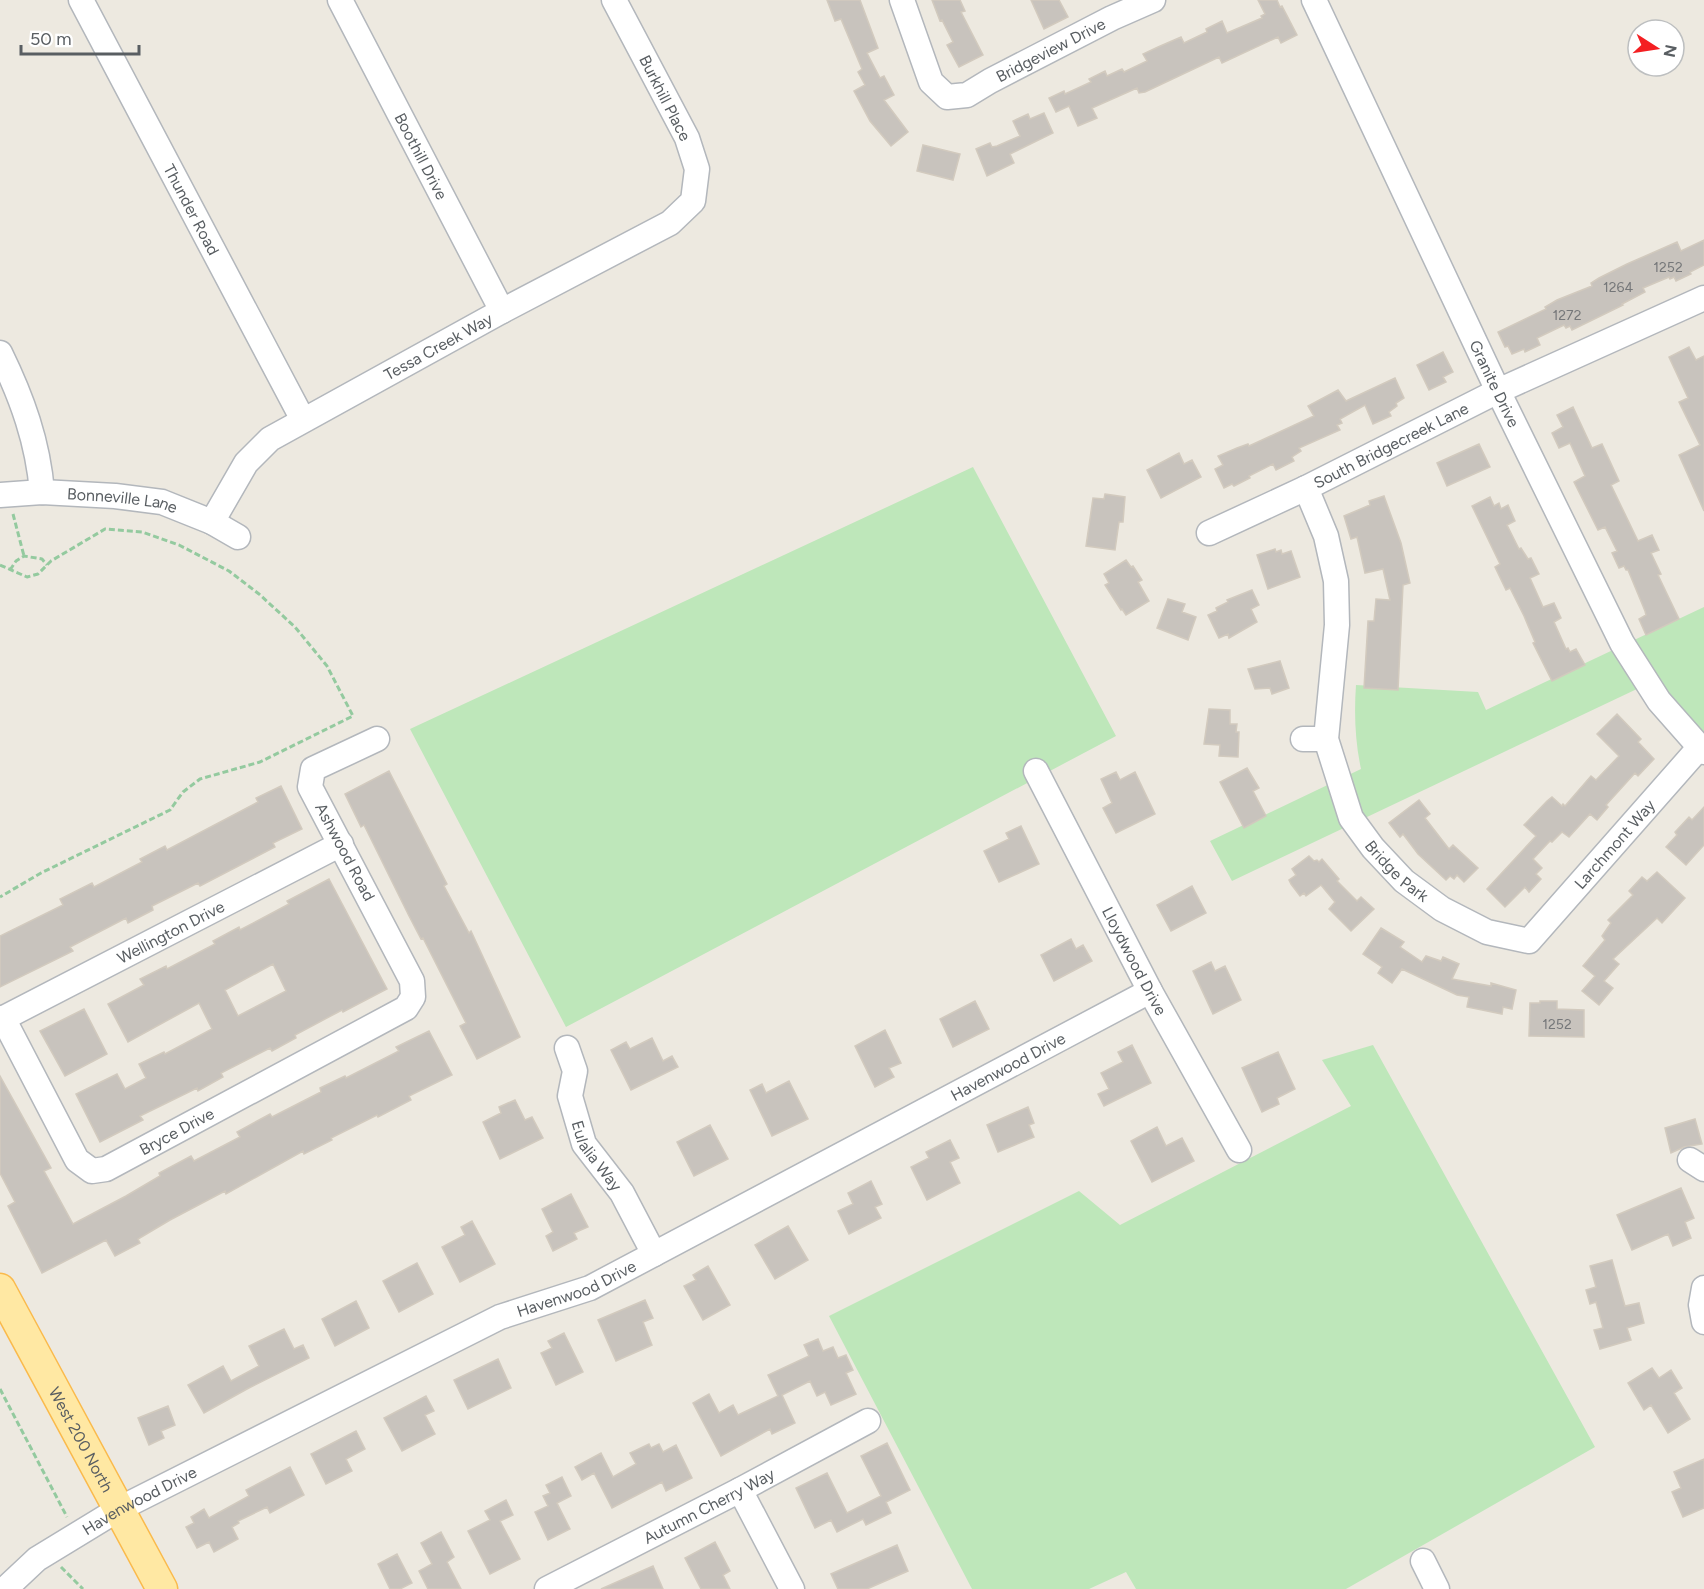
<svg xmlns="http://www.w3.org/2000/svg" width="1704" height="1589" font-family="Figtree,sans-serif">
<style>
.green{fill:#bee7ba}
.building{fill:#c8c3bd;stroke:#d2cabe;stroke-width:1.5;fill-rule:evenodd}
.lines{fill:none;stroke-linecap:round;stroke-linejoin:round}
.minor-casing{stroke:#b3b7bc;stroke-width:27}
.major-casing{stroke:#faba4c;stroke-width:33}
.path{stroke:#94ca9f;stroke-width:3;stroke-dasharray:6 3;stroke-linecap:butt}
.minor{stroke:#fff;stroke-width:24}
.major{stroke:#ffe8a3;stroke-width:30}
.labels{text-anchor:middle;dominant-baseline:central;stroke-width:4.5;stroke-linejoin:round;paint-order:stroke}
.number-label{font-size:14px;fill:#757779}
.street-label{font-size:16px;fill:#595e62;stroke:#fff}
</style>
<rect width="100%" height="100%" fill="#ede9e0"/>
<!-- green -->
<path class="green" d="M973,467L1116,736L566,1027L410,729Z
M1704,607V733L1682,710L1658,679L1232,881L1210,841L1361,769C1355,741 1354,713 1356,685L1478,692L1486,710Z
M1373,1045L1595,1447L1346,1589H1136L1126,1572L1089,1589H972L829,1316L1079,1191L1120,1225L1351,1106L1322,1060Z"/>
<!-- building -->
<path class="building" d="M827,0H860L878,48L867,53L880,78L884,76L894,95L884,100L908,132L891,146L870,121L854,91L865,85L858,72L862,69L841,19L835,21Z
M932,0H960L965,11L961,12L983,55L959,67L947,45L953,42L942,20L940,21Z
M1031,0H1059L1068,17L1044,29Z
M1258,0H1277L1280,7L1282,6L1297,35L1281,43L1278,37L1222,63L1219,57L1145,92L1139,93L1137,88L1092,108L1097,118L1078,126L1069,106L1056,112L1049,98L1064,91L1065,94L1091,82L1089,79L1105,71L1107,76L1122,69L1124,72L1147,61L1143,54L1158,47L1181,37L1184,43L1207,32L1206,29L1222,21L1227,33L1262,18L1261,16L1265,14Z
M1044,113L1053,133L1010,154L1014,163L987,176L976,149L990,143L992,147L997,146L1020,136L1013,121L1028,114L1030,119Z
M923,145L960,154L953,180L917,171Z
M1704,240V265L1690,272L1691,274L1676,281L1674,277L1670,279L1669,277L1643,288L1645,292L1622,304L1623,305L1572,330L1570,326L1566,328L1564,325L1537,338L1540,345L1525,352L1524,349L1512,354L1508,346L1505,347L1498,332L1546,309L1545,307L1557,300L1592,286L1591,283L1599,278L1627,264L1677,242L1681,251Z
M1689,347L1696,360L1704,356V511L1679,455L1700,445L1679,402L1688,398L1669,357Z
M1443,352L1453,372L1443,377L1446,382L1429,390L1417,365Z
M1395,378L1404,398L1396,403L1397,406L1389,412L1391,416L1373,424L1365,405L1340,419L1342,423L1337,425L1340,430L1299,448L1301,451L1292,457L1294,461L1276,470L1273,464L1249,476L1250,478L1234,486L1232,484L1224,488L1215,469L1223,465L1218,456L1237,448L1248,444L1249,446L1314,416L1308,406L1338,390L1346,401Z
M1573,407L1592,448L1602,444L1619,481L1611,485L1638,541L1652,535L1659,550L1651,553L1661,574L1658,575L1679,619L1646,635L1639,619L1646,615L1645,611L1628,570H1626L1624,566L1619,568L1612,553L1617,551L1605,527L1598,530L1574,482L1585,476L1570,443L1559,448L1552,433L1563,427L1557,415Z
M1479,444L1490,467L1447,486L1437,463Z
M1179,453L1184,464L1192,460L1201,477L1161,498L1147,470Z
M1105,494L1125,497L1123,522H1119L1115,550L1086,546L1093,498L1104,499Z
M1384,496L1401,543L1410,583L1403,585L1398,690L1364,688L1368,621H1374L1376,599L1390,600L1383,569L1365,573L1357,537L1351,539L1344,516L1370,505L1369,501Z
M1490,497L1494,506L1499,503L1501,509L1508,505L1515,521L1507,525L1519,549L1521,548L1528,559L1531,558L1539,574L1530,578L1543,607L1554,603L1561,618L1554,622L1566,649L1568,648L1570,652L1576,649L1585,665L1552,681L1533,643L1535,642L1524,616L1510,588L1506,590L1495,567L1500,564L1472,506Z
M1275,549L1276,552L1281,550L1282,554L1291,551L1300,577L1268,589L1257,555Z
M1126,560L1131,567L1133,566L1142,580L1138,582L1149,601L1126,615L1122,609L1121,610L1105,585L1109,583L1104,574Z
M1252,590L1259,605L1251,609L1257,622L1229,638L1228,634L1219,638L1208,615L1217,611L1216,608L1228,602L1227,600Z
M1168,599L1185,604L1182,612L1196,617L1188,640L1157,628Z
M1280,661L1289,688L1272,694L1270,688L1255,689L1248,669Z
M1209,709L1230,710V724H1237L1236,732H1239L1238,757L1219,756L1220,745L1204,744Z
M1617,714L1641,739L1638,742L1654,759L1638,776L1635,773L1606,805L1608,807L1597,820L1590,814L1569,837L1562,832L1552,842L1550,841L1533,859L1542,868L1536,874L1541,879L1529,892L1525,887L1505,907L1487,889L1536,836L1524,825L1547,801L1552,797L1562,806L1563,804L1565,806L1591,776L1596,780L1619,756L1597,734Z
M1247,768L1259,788L1253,791L1266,816L1244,828L1220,782Z
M389,771L447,884L444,886L469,933L471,931L520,1037L477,1059L460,1026L466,1023L423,938L421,939L409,916L364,825L361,827L345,794Z
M1116,772L1120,780L1135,772L1155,814L1116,833L1103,808L1112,803L1101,779Z
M281,786L302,829L273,843L275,847L200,886L198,883L152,906L153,910L128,923L126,918L70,947L73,951L0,987V936L63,905L60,899L92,883L94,887L142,862L140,859L165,846L167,850L258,802L256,798Z
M1419,800L1430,814L1425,818L1449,849L1453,845L1478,868L1464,882L1457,875L1454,879L1450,876L1446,880L1418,854L1403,834L1400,837L1389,823Z
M1704,807V845L1686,865L1666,847L1677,835L1675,832L1689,817L1692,820Z
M1021,826L1039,864L999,882L984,851L1009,839L1006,833Z
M1309,856L1314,861L1317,860L1319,862L1322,859L1339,879L1337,881L1357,901L1361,897L1374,909L1351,931L1329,909L1335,902L1321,885L1306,896L1304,893L1300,896L1291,884L1289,880L1296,875L1292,869Z
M1657,872L1685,898L1662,923L1657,918L1613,959L1619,964L1604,981L1613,988L1599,1005L1582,991L1595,976L1583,966L1605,940L1602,936L1611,923L1608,920L1633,895L1629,891L1642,877L1647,881Z
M329,879L387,989L343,1012L342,1010L295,1035L296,1038L272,1051L270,1048L221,1073L223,1077L198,1091L197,1088L140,1116L143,1120L100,1142L76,1094L117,1074L125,1089L146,1078L139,1064L164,1052L165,1054L212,1029L199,1003L128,1042L108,1004L144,985L140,979L166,966L167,969L215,944L213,941L239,927L240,930L289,904L287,901ZM273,964L286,991L238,1016L225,990Z
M1192,886L1206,913L1171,931L1157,905Z
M1381,928L1404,942L1400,947L1422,962L1426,956L1441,961L1443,957L1459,964L1452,979L1491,986V983L1516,990L1512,1009L1503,1007L1502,1014L1467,1007L1469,997L1457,995L1402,969L1392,983L1378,973L1382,967L1363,954Z
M1071,939L1076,949L1083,945L1092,961L1054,981L1041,955Z
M1211,962L1215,971L1225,966L1241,1000L1213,1014L1193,971Z
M975,1001L989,1029L953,1047L940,1019Z
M1540,1001H1557V1009L1584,1010V1037L1529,1036L1530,1003H1540Z
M84,1009L107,1054L65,1076L40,1031Z
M885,1030L901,1063L889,1068L894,1077L875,1087L855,1046Z
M429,1031L452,1075L409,1096L411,1100L378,1117L377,1115L331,1138L332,1140L304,1154L303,1151L226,1194L225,1191L170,1220L138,1239L140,1243L115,1256L106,1240L42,1273L8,1206L15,1202L0,1173V1076L51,1168L44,1171L73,1224L126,1196L160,1176L159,1173L191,1156L194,1161L240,1137L237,1132L270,1114L272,1117L321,1092L320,1088L345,1076L346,1078L399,1051L396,1047Z
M652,1038L663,1061L672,1056L678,1067L631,1090L611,1050L626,1042L630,1049Z
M1132,1045L1151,1083L1104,1106L1098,1094L1109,1089L1101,1073L1123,1062L1118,1052Z
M1278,1052L1295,1089L1277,1098L1279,1104L1262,1112L1242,1068Z
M789,1081L808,1119L772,1136L750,1090L762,1084L766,1093Z
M515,1100L525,1120L532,1117L543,1138L500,1159L483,1122L501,1113L499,1107Z
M1028,1107L1034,1123L1029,1125L1034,1137L998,1152L987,1125Z
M1695,1119L1702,1144L1684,1147L1671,1153L1665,1128Z
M710,1125L728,1159L694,1176L677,1142Z
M1157,1127L1166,1146L1182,1138L1194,1161L1152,1182L1131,1141Z
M950,1140L959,1158L950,1162L960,1183L927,1200L911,1167L929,1158L926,1152Z
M871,1181L882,1204L875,1207L881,1218L849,1234L838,1211L853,1204L848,1193Z
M1681,1188L1694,1218L1685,1222L1691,1238L1673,1246L1668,1234L1632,1250L1617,1215Z
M571,1194L588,1227L574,1233L577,1239L553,1251L546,1236L553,1232L542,1209Z
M472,1221L495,1264L460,1282L442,1247L465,1235L461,1227Z
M788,1226L808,1260L775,1279L755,1245Z
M1612,1260L1625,1306L1639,1303L1644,1323L1627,1328L1631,1340L1600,1349L1594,1330L1603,1328L1596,1302L1590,1304L1586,1290L1596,1287L1590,1266Z
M417,1263L433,1294L399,1312L383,1281Z
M708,1266L730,1305L703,1320L684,1286L696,1280L693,1275Z
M645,1300L653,1318L643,1322L652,1345L616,1361L598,1320Z
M356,1301L369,1328L335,1346L322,1319Z
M284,1329L294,1349L303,1345L309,1358L247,1389L204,1413L188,1385L223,1366L231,1381L259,1366L249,1346Z
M564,1333L583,1372L556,1385L541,1353L552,1348L548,1341Z
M818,1339L823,1351L833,1347L838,1358L846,1355L853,1370L846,1373L856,1394L831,1405L825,1392L817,1396L810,1381L782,1395L795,1423L772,1434L770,1429L721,1456L693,1403L709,1394L719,1413L733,1405L738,1415L778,1396L768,1375L809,1356L804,1345Z
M498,1359L511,1388L468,1409L454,1380Z
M1652,1368L1659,1378L1671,1370L1682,1388L1674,1393L1690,1419L1668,1433L1651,1405L1644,1410L1628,1383Z
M426,1396L434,1411L425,1415L435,1434L402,1451L384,1418Z
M168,1406L175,1425L161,1431L164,1438L149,1445L138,1418Z
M356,1431L365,1449L346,1459L352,1471L326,1484L311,1454Z
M887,1443L910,1490L886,1502L891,1513L866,1525L863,1519L837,1532L831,1520L815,1528L796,1488L827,1473L847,1513L881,1496L861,1456Z
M649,1444L651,1448L659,1444L663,1452L676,1445L692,1478L666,1491L662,1482L612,1508L594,1473L582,1480L575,1467L601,1453L613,1477L636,1464L630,1453Z
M1704,1459V1508L1683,1517L1672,1492L1681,1488L1674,1472Z
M290,1467L304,1495L270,1513L267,1507L238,1521L239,1523L232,1527L238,1539L214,1552L209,1542L197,1548L186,1527L194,1523L191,1517L204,1509L209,1518L249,1496L246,1490Z
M562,1477L571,1496L557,1503L570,1529L548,1540L535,1512L548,1506L543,1496L550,1493L546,1485Z
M506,1500L513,1515L500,1521L520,1559L490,1574L468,1531L490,1520L485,1511Z
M441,1532L454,1557L447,1562L461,1589H428L419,1571L432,1564L421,1543Z
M715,1542L730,1571L723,1575L730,1589H701L685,1558Z
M897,1545L908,1571L867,1589H838L831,1574Z
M397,1554L412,1583L400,1589H390L378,1564Z
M653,1566L663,1589H601Z"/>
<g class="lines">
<!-- minor casing -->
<g class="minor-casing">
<g id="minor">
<path id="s1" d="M81,0L303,420"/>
<path id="s2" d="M340,0L502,311"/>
<path id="s3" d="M902,0L931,82L947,97L967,95L990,81L1112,18L1153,0"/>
<path id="s4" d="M1314,0L1498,391L1622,643L1659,701L1704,752"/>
<path d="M0,353C22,398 38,442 42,492"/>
<path id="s5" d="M1306,488L1326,536L1336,581L1337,625L1326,739L1351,818L1373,848L1404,881L1442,909L1487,932L1529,941L1699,748"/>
<path id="s6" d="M0,495L42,492L115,496L162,502L212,522L238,537"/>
<path id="s7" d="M212,522L246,463L270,439L502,311L670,223L693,201L697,169L687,138L614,0"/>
<path id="s8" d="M1209,533L1306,488L1498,391L1704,298"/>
<path d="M1303,739H1326"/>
<path id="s9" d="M1036,771L1150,991L1239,1150"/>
<path id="s10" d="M3,1018L77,1160L92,1171L106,1169L406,1008L413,997L412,981L310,787L313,769L377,739"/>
<path id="s11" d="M0,1020L341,844"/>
<path id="s12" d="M567,1048L575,1071L570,1096L584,1144L622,1193L654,1254"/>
<path d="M1690,1160L1704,1169"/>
<path d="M1704,1288L1701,1305L1704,1322"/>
<path d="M740,1490L792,1589"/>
<path d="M1423,1561L1437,1589"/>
<path id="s13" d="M5,1589L37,1559L119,1509L500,1317L590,1288L1150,991"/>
<path id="s14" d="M547,1589L740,1490L868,1421"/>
</g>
</g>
<!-- major casing -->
<g class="major-casing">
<g id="major">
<path id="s15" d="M0,1289L162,1589"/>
</g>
</g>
<!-- path -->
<path class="path" d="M13,514L24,556
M0,565L27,577L38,574L51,561L105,529L142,532L179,545L229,571L259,594L295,627L327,666L353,716L260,762L200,779L183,792L170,810L41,873L0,897
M10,570L16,561L24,556L42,559L47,565
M0,1389L67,1517
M61,1567L83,1589"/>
<!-- minor -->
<use href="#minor" class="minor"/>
<!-- major -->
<use href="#major" class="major"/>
</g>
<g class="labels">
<!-- number labels -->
<g class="number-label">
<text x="1668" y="267">1252</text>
<text x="1618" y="287">1264</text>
<text x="1567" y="315">1272</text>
<text x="1557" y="1024">1252</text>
</g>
<!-- street labels -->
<g class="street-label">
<text stroke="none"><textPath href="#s3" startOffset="224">Bridgeview Drive</textPath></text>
<text transform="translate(665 98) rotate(63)">Burkhill Place</text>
<text stroke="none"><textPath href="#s2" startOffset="176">Boothill Drive</textPath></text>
<text stroke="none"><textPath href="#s1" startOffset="237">Thunder Road</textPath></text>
<text stroke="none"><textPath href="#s7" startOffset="294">Tessa Creek Way</textPath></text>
<text stroke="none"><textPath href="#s4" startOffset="424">Granite Drive</textPath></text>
<text stroke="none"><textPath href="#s8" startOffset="202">South Bridgecreek Lane</textPath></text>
<text stroke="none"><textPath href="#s6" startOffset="123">Bonneville Lane</textPath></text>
<text stroke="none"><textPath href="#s5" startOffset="692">Larchmont Way</textPath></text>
<text transform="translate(345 852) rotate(62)">Ashwood Road</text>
<text stroke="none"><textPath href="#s5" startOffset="410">Bridge Park</textPath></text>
<text stroke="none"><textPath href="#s11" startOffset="192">Wellington Drive</textPath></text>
<text stroke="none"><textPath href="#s9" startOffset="214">Lloydwood Drive</textPath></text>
<text stroke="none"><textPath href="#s13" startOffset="1134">Havenwood Drive</textPath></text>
<text stroke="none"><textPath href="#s10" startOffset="273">Bryce Drive</textPath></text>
<text stroke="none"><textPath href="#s12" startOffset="116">Eulalia Way</textPath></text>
<text stroke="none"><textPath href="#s13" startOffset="648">Havenwood Drive</textPath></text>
<text stroke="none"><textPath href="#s15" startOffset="171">West 200 North</textPath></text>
<text stroke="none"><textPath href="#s13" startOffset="162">Havenwood Drive</textPath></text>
<text stroke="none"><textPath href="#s14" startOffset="182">Autumn Cherry Way</textPath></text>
</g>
</g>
<!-- north arrow -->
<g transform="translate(1656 48) rotate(102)"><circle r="28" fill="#ffffff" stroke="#bdbfc0" stroke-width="1.5"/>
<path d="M0-4.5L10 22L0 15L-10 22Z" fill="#f41f22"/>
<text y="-9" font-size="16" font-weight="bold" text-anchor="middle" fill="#595e62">N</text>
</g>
<!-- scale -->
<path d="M21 45v9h118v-9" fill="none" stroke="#595e62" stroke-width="3"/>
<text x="30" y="45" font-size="18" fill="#595e62" stroke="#ffffff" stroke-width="4.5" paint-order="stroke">50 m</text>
</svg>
